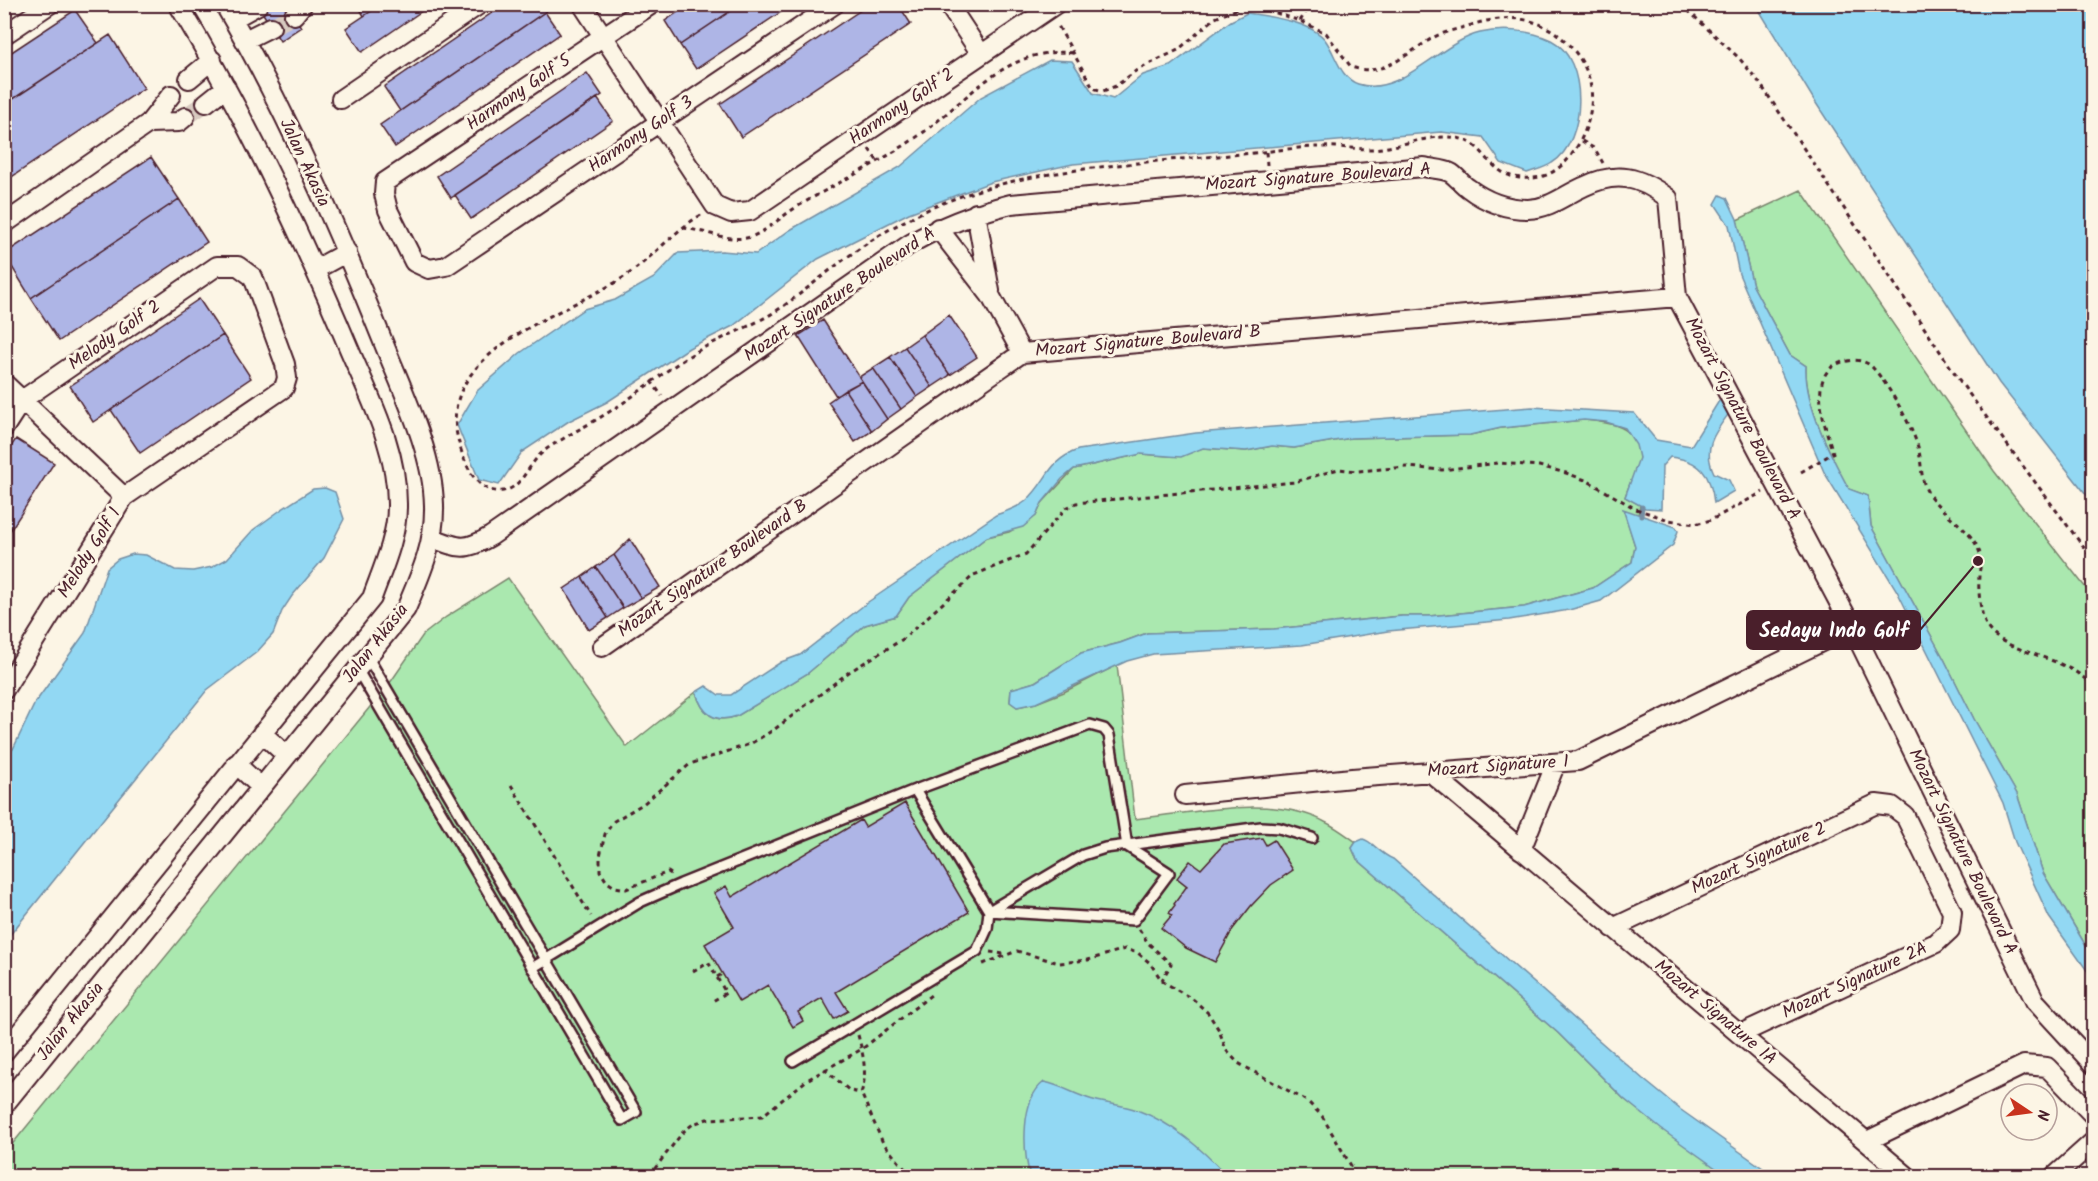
<svg xmlns="http://www.w3.org/2000/svg" width="2098" height="1181" font-family="Kalam,sans-serif">
<style>
.green{fill:#aae8af;stroke:#7a846d;stroke-width:1.5}
.water{fill:#92d8f3;stroke:#758ea3;stroke-width:1.5}
.lines{fill:none;stroke-linecap:round;stroke-linejoin:round}
.stream{stroke:#758ea3;stroke-width:5}
.building{fill:#aeb5e6;stroke:#4a1f2b;stroke-width:1.5}
.minor-tunnel{stroke:#d8cac0;stroke-width:18;stroke-dasharray:18 9;stroke-linecap:butt}
.service-casing{stroke:#4a1f2b;stroke-width:14}
.minor-casing{stroke:#4a1f2b;stroke-width:22}
.path{stroke:#4a1f2b;stroke-width:3;stroke-dasharray:4.5 4.5;stroke-linecap:butt}
.service{stroke:#fcf5e5;stroke-width:9}
.minor{stroke:#fcf5e5;stroke-width:18}
.labels{text-anchor:middle;dominant-baseline:central;stroke-width:6;stroke-linejoin:round;paint-order:stroke}
.street-label{font-size:18px;fill:#4a1f2b;stroke:#fcf5e5}
.leader{fill:none;stroke:#4a1f2b;stroke-width:2}
.callout-dot{fill:#4a1f2b;stroke:#fcf5e5;stroke-width:2}
.callout{fill:#4a1f2b;stroke:#4a1f2b;stroke-width:2}
.callout-label{font-size:20px;text-anchor:middle;font-weight:bold;fill:#fff}
</style>
<rect width="100%" height="100%" fill="#fcf5e5"/>
<filter id="ink" filterUnits="userSpaceOnUse"><feTurbulence type="fractalNoise" baseFrequency=".0167" numOctaves="2"/><feDisplacementMap in="SourceGraphic" scale="12" xChannelSelector="R" yChannelSelector="G"/><feConvolveMatrix kernelMatrix="1 2 1 2 8 2 1 2 1" color-interpolation-filters="sRGB"/></filter>
<g filter="url(#ink)">
<!-- green -->
<path class="green" d="M1801,190L1994,471L2093,597V958L2043,873L2017,794L1974,719L1944,659L1871,526L1868,496L1848,489C1831,456 1804,404 1806,366L1790,355L1753,286L1737,220Z
M1584,420C1607,422 1640,425 1639,457C1639,465 1628,487 1625,497L1640,505L1638,515L1624,510L1635,546L1632,562L1593,588L1524,607L1429,616H1401L1274,629L1147,633L1120,643L1081,653L1035,682L1011,689L1010,702L1017,707L1036,703L1064,692L1117,665L1135,819C1191,813 1274,794 1325,822C1336,827 1346,835 1356,842L1352,848L1357,859L1558,1033L1624,1099L1727,1176H850L824,1169L777,1176H5V1153L392,680L423,635L446,617L508,578L627,747L696,692C702,714 715,724 737,716L808,673L865,625L896,616L909,597L987,537L1009,532L1036,516L1042,503L1074,469L1141,454L1169,456L1203,448L1246,451L1272,446L1294,448L1351,438L1470,435L1501,428Z"/>
<!-- water -->
<path class="water" d="M1756,5H2093V503L1999,383L1814,100Z
M1247,13C1268,16 1313,22 1326,41C1336,55 1340,78 1358,84C1400,98 1440,42 1480,33C1502,28 1531,30 1551,40C1589,59 1587,142 1552,163C1545,168 1535,170 1527,173L1501,163L1483,137L1441,132L1073,164L991,182L909,213L818,259L733,326L689,348L607,402L569,421L522,452L499,485L479,480L457,425L477,391L520,353L584,309L615,300L654,278L678,253L722,251L756,254L790,230L900,167L981,97L1050,60L1072,61L1093,93L1113,99L1143,75L1170,66L1231,21Z
M1720,195L1727,198L1737,219L1753,286L1790,355L1806,366C1804,404 1831,456 1849,489L1868,496L1871,526L1944,659L1974,719L2017,794L2043,873L2093,958V979L2049,917L2015,842L2003,803L1897,591L1824,472L1739,274L1729,225L1715,204Z
M1722,396L1733,408C1717,430 1701,446 1714,473L1729,480L1734,491L1714,503C1711,474 1700,460 1670,457L1662,466L1661,509L1645,508L1625,497L1639,458L1636,445L1625,428L1606,422L1584,420L1501,428L1470,435L1351,438L1294,448L1272,446L1246,451L1203,448L1181,457L1141,454L1074,469L1062,479L1042,503L1036,516L1023,527L987,537L909,597L896,616L865,625L808,673L737,716C715,724 702,714 696,692L706,686L719,695H731L781,662L800,655L868,602L996,515C1007,511 1017,508 1026,501C1048,481 1047,461 1078,450L1196,433L1532,407L1634,413L1656,440L1691,446Z
M325,488L335,492L344,519L324,558L292,596L282,611L273,634L257,652L207,690L5,941V756L13,749L35,703L85,633L107,568L118,559L133,554L146,555L175,570L193,571L212,567L227,559L253,530L282,509L313,489Z
M1623,509L1676,527L1678,531L1673,545L1601,601L1569,610L1509,620L1388,631L1302,645L1153,654L1127,661L1036,703L1017,707L1010,702L1011,689L1035,682L1081,653L1120,643L1147,633L1274,629L1402,616H1429L1524,607L1593,588L1632,562L1635,546Z
M1363,839C1372,841 1380,854 1393,859L1643,1079L1681,1110L1774,1176H1727L1661,1129L1624,1099L1558,1033L1357,859L1352,848L1356,842Z
M1044,1082C1060,1085 1072,1093 1087,1098C1103,1104 1121,1104 1137,1110C1173,1123 1202,1149 1227,1176H1030C1023,1151 1020,1100 1044,1082Z"/>
<g class="lines">
<!-- stream -->
<path class="stream" d="M1641,516L1642,507"/>
</g>
<!-- building -->
<path class="building" d="M257,4H287L301,27L280,41Z
M357,4H382L364,16Z
M382,4H432L362,52L346,28Z
M505,4H546L549,9L400,111L384,87Z
M690,4H741L680,45L665,21Z
M741,4H793L696,69L680,45Z
M870,4H898L911,24L741,137L720,104Z
M75,10L98,43L4,105V57Z
M545,12L560,34L395,147L380,125Z
M110,35L144,88L4,182V105Z
M587,73L602,95L451,198L437,176Z
M597,98L613,121L471,219L455,195Z
M151,157L179,199L31,298L4,254Z
M179,199L207,242L59,341L31,298Z
M199,299L223,335L93,422L70,386Z
M949,315L977,357L950,375L922,335Z
M823,320L862,381L836,396L798,336Z
M223,335L251,378L140,453L111,410Z
M922,335L950,375L932,387L905,347Z
M905,347L932,387L917,397L890,357Z
M890,357L917,397L901,409L873,368Z
M873,368L901,409L887,419L859,377Z
M862,381L887,419L872,431L845,390Z
M845,390L872,431L855,442L828,402Z
M16,439L54,463L4,540V457Z
M630,539L660,587L641,598L614,555Z
M614,555L641,598L623,608L596,567Z
M596,567L623,608L608,618L582,577Z
M582,577L608,618L589,630L564,589Z
M905,803L969,912L836,992L848,1011L834,1019L822,998L798,1012L803,1021L793,1027L768,985L739,1002L705,944L734,927L714,893L726,886L732,897L861,820L865,827Z
M1262,838L1266,845L1274,840L1293,870L1271,885L1251,906L1233,929L1215,962L1186,948L1161,928L1172,915L1169,913L1175,905L1174,904L1187,886L1177,878L1190,861L1201,869L1224,844Z"/>
<g class="lines">
<!-- minor-tunnel -->
<path class="minor-tunnel" d="M271,27L294,15
M185,117L206,103"/>
<!-- service casing -->
<g class="service-casing">
<path id="service" d="M357,669L622,1120L636,1112L367,656
M989,911L1083,855L1105,848L1261,827L1279,828L1312,838
M532,968L640,902L681,884L915,790L1090,725L1104,729L1109,735L1127,846L1169,873L1134,920L989,911
M793,1061L977,951L987,929L989,911L915,790"/>
</g>
<!-- minor casing -->
<g class="minor-casing">
<path id="minor" d="M582,4L715,206L731,213L750,211L1056,4
M652,4L385,182L384,194L388,210L414,262L429,269L446,266L835,4
M948,4L981,54
M294,15L303,4
M233,19L258,5
M4,35L50,4
M245,40L271,27
M189,79L212,60
M341,99L480,4
M206,103L226,87
M149,123L179,122L185,117
M976,213L990,291
M4,224L149,123L171,95
M938,228L990,295L1022,353
M316,269L347,252
M4,383L124,497
M4,428L22,400L217,266H238L253,277L285,364L287,378L284,388L124,497L4,690
M433,538C460,549 466,551 491,536L910,244C943,225 975,213 1011,204L1424,167C1432,169 1444,169 1451,173C1457,177 1462,184 1468,188C1485,201 1506,209 1528,209C1551,208 1563,196 1583,187C1617,170 1640,177 1668,198L1677,297L1852,627L2035,1001L2094,1065
M602,647L1022,353L1677,297
M262,733L287,756
M236,764L261,787
M1430,772L1907,1176
M1185,795L1352,778L1578,761L1852,627
M1521,850L1556,763
M1613,928L1876,804L1892,806L1905,816L1952,912L1950,930L1936,943L1740,1034
M4,1052L372,598C382,570 397,537 397,507C398,451 371,400 350,351C300,232 245,114 178,4
M4,1105L406,609C421,574 435,543 434,505C433,454 405,396 386,349C339,232 288,113 224,4
M1867,1141L2024,1065L2047,1067L2094,1116
M2055,1176L2094,1141"/>
</g>
<!-- path -->
<path class="path" d="M1681,4L1739,58L1759,82L1964,387L2094,561
M1300,21L1311,4
M1582,141L1595,149L1603,163
M869,149L878,162
M1266,152L1267,165
M701,215C672,232 652,259 624,277C569,313 439,349 457,435C462,457 474,495 503,491C519,489 527,469 537,458C544,450 552,445 561,440C575,431 590,424 604,415C635,397 662,372 694,353C720,338 748,328 773,313C801,295 826,272 853,253C919,206 984,183 1064,172C1122,163 1183,159 1242,154C1268,152 1295,147 1321,147C1337,146 1354,149 1371,149C1397,148 1423,136 1449,137C1492,139 1483,182 1533,178C1566,176 1588,136 1591,106C1594,82 1585,61 1568,44C1540,14 1504,14 1468,26C1455,30 1442,32 1431,39C1404,55 1383,78 1351,67L1326,33L1300,21L1270,11L1242,7L1215,18L1178,50L1137,70L1116,86L1103,91L1093,88L1057,24
M683,228C702,230 727,241 746,238C764,235 783,214 800,205C837,183 875,165 911,141C963,107 1003,45 1073,53
M651,381L662,396
M1801,472L1833,453C1825,426 1803,367 1848,361C1857,359 1867,361 1873,368C1888,384 1912,426 1918,447C1922,461 1920,478 1927,491C1940,515 1976,529 1981,558C1982,563 1979,570 1979,576C1978,590 1980,612 1986,625C2001,655 2067,653 2094,688
M511,785L591,916
M671,874L668,872L626,889L615,887L607,882L600,871V856L605,834L614,821L643,804L690,764L750,744L775,729L849,672L903,639L974,575L1026,554L1066,508L1076,503L1295,482L1338,469L1358,471L1407,467L1442,470L1498,463L1539,466L1566,473L1588,481L1636,509L1669,520L1695,524L1711,520L1763,492
M1139,929L1148,943L1171,964L1162,980
M990,952L1004,954
M983,964L1017,951L1059,963L1088,960L1125,949L1138,953L1150,963L1162,981L1194,1000L1208,1013L1219,1030L1226,1050L1238,1063L1307,1101L1322,1116L1357,1176
M693,971L708,962L726,993L711,1002
M717,977L722,974
M858,1035C863,1054 868,1074 861,1093L883,1143L911,1176
M824,1069L850,1091L861,1093
M649,1176L683,1132L693,1124L707,1119L762,1116L807,1080L862,1049L931,995"/>
<!-- service -->
<use href="#service" class="service"/>
<!-- minor -->
<use href="#minor" class="minor"/>
</g>
</g>
<g class="labels">
<!-- street labels -->
<g class="street-label">
<text transform="translate(519 93) rotate(-34)">Harmony Golf 5</text>
<text transform="translate(902 107) rotate(-34)">Harmony Golf 2</text>
<text transform="translate(641 135) rotate(-34)">Harmony Golf 3</text>
<text transform="translate(304 163) rotate(65)">Jalan Akasia</text>
<text transform="translate(1318 178) rotate(-4)">Mozart Signature Boulevard A</text>
<text transform="translate(840 295) rotate(-34)">Mozart Signature Boulevard A</text>
<text transform="translate(115 336) rotate(-35)">Melody Golf 2</text>
<text transform="translate(1148 342) rotate(-5)">Mozart Signature Boulevard B</text>
<text transform="translate(1742 419) rotate(62)">Mozart Signature Boulevard A</text>
<text transform="translate(90 553) rotate(-58)">Melody Golf 1</text>
<text transform="translate(713 569) rotate(-35)">Mozart Signature Boulevard B</text>
<text transform="translate(376 644) rotate(-52)">Jalan Akasia</text>
<text transform="translate(1498 767) rotate(-4)">Mozart Signature 1</text>
<text transform="translate(1962 852) rotate(64)">Mozart Signature Boulevard A</text>
<text transform="translate(1759 859) rotate(-25)">Mozart Signature 2</text>
<text transform="translate(1855 981) rotate(-25)">Mozart Signature 2A</text>
<text transform="translate(1715 1013) rotate(40)">Mozart Signature 1A</text>
<text transform="translate(71 1022) rotate(-51)">Jalan Akasia</text>
</g>
</g>
<!-- callouts -->
<path class="leader" d="M1978 561L1920 630"/>
<circle class="callout-dot" cx="1978" cy="561" r="6"/>
<rect class="callout" x="1747" y="611" width="173" height="38" rx="6"/>
<g class="callout-label">
<text x="1834" y="637">Sedayu Indo Golf</text>
</g>
<!-- margin -->
<rect width="2098" height="1181" fill="none" stroke="#fcf5e5" stroke-width="24"/>
<rect x="12" y="12" width="2074" height="1157" fill="none" stroke="#4a1f2b" stroke-width="2" filter="url(#ink)"/>
<!-- north arrow -->
<g transform="translate(2029 1112) rotate(103)"><circle r="28" fill="#fcf5e5" stroke="#b59f9b" stroke-width="1.5"/>
<path d="M0-4.5L10 22L0 15L-10 22Z" fill="#c8321e"/>
<text y="-9" font-size="16" font-weight="bold" text-anchor="middle" fill="#4a1f2b">N</text>
</g>
</svg>
